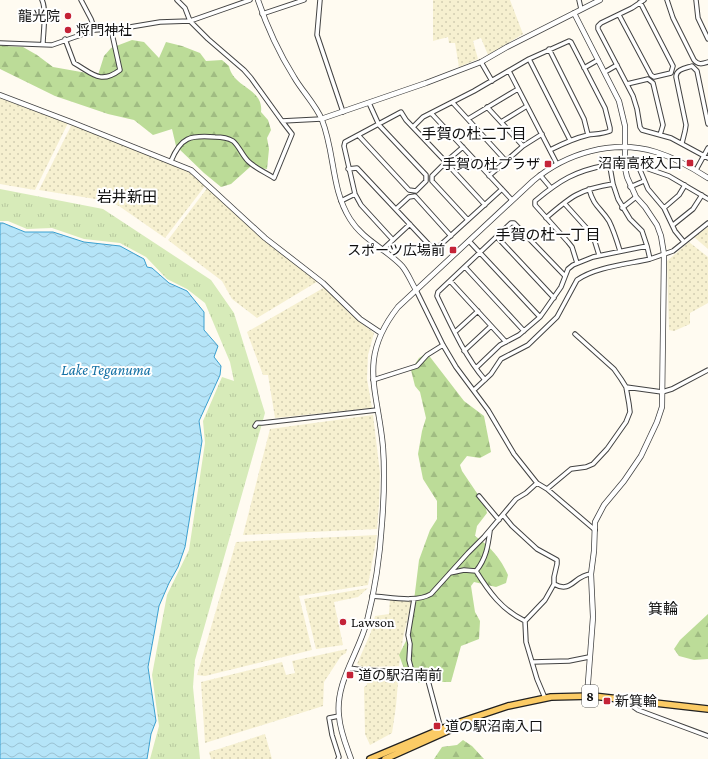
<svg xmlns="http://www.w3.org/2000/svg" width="708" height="759" font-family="'Crimson Pro','Noto Sans JP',serif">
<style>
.farmland{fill:url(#farmland-dots)}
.grass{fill:url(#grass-tufts)}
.forest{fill:url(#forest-firs)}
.water{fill:url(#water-waves);stroke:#3aa0d1}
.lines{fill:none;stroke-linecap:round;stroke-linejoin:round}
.minor-casing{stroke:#424242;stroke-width:5.5}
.tertiary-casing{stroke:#424242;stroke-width:6}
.primary-casing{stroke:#202020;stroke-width:8}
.minor{stroke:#fff;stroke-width:3.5}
.tertiary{stroke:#fff;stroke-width:4.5}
.primary{stroke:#fbcb65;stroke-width:5.5}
.poi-dot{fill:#c42337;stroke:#fff;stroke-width:1.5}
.labels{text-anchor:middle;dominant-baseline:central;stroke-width:4;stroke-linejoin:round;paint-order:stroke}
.shield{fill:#fff;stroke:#575757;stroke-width:1}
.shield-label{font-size:13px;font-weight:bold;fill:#0f0f0f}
.poi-label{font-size:14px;fill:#0f0f0f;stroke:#fff;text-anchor:start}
.neighbourhood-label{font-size:15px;fill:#0f0f0f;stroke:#fff}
.water-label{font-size:15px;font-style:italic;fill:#1471a5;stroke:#fff}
</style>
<defs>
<pattern id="farmland-dots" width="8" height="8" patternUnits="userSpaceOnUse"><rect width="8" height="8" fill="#f6f0d0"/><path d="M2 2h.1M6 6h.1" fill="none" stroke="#d2cdb1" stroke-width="1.8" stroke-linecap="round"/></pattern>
<pattern id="grass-tufts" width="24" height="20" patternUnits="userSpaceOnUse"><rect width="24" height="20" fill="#d7ebb9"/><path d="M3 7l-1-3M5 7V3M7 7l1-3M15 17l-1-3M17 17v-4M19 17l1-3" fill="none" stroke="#b7c89e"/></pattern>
<pattern id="forest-firs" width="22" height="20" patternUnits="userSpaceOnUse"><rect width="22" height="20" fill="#bcdc98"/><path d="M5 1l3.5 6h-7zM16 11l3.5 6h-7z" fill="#a0bc82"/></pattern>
<pattern id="water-waves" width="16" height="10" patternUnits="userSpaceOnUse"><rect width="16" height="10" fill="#b5e4f8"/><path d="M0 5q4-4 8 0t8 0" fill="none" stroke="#9ac2d3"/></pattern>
</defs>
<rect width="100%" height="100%" fill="#fffbf1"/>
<!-- farmland -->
<path class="farmland" d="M433,0H510L523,34L488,55L481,38L473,41L478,59L459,67L455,43H449L448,37L433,41Z
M0,97L68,123L35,190L0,184Z
M72,124L188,171L205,186L165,238L119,206L108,201L39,190Z
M208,187L260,236L320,280L257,318L232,299L222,281L168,240Z
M708,227V249L694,237Z
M689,242L708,257V303L690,313V324L674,331L669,330L667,261Z
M325,287L350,314L374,333L368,355L367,379L372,408L275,418L268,375H263L247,332Z
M373,415L380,473L379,504L377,529L243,535L270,429Z
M377,535L368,585L299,596L312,650L205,676L197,675L236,542Z
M368,588L358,597L334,602L343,645L316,649L304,599Z
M390,599L412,600L403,638L399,666L363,667L357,664L371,632L375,616L389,614Z
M347,649L346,653L341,656L324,682L323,706L205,743L201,682L282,662L286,675L295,673L292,661Z
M399,670L396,706L392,733L370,745L365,734L364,687L367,685L365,671Z
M265,734L272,759H211L209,752Z"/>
<!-- grass -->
<path class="grass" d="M0,189L103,209L211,280L234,313L265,413L195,660L193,687L200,759H150L159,726L152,675L167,595L189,550L205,443L203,421L222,377L234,381L230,362L205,303L187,289L167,279L146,257L120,243L84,239L52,228L27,229L8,221H0Z"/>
<!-- forest -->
<path class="forest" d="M132,40L144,42L159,58L166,42L182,46L200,53L206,61L222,60L229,66C233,88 264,88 261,112L268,120L271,130L267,138L269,149L267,169L250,167L231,184L221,187L204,173L176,146L172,129L153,135L134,120L108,114L55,96L0,69V44L4,46L23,47L37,55L53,67L98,75L104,56L111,48Z
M427,353L464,401L484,416L491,452L480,458L467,456L460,465L462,471L485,505L487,513L477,526L475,536C490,546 501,559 508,575L506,583L496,587L474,582L471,586L475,612L480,621L479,639L461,646L451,682H443L428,674L419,683L405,671L399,655L410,633L419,560L430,530L437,519V501L423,479L418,454L422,431L426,418L420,392L415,386L411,370L419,358Z
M708,614V659L694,660L679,656L674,649L680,640Z
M463,740L472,746L484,759H434L442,747L457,745Z"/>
<!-- water -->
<path class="water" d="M0,223H3L25,232H53L84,242L120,246L144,259L147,267L152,268L169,283L187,291L204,312V330L218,346L214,357L221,366L220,375L199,421L202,441L185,547L178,567L169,583L159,606L155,629L148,667L156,721L151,734L147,759H0Z"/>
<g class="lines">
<!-- minor casing -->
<g class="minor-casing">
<path id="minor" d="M42,0C47,10 43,33 43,44
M81,0L91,19L95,30
M177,0L185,8L190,21L208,39L244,70L251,78L282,121
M320,0L317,35L343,112
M579,0L581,9
M644,0L632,8L601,23L598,26V29L633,96L637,109L640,127L642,130L671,138L708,158
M667,0L673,18L694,60C698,65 702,64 708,62
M696,0L698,18L708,39
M262,14L304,0
M619,15L651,75L654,77L671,73L673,66L640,2
M65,39L74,63C92,73 100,85 120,70L111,29
M0,43L52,45L95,30L124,28L160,22L190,21L250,0
M549,49L584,119L588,135
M529,59L570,140
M481,62L492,81
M584,68L598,60
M509,71L557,164
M605,72L617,65
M627,84L648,79L653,83L663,125L660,135
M453,103L506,161
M487,107L523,146
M431,113L512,200
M468,119L518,89
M501,122L527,106
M413,127L423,117L474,91L529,59L569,41L571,42L605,108L610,128V131C603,134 595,134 588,135C575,138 562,144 550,150
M359,136L409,190L416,191L426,181V175L379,125L369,103
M682,143L685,131L686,125L676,77C676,69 686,68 692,66L697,71L708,124
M171,161C181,137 190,135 215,137C220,137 228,138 233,141C239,146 242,155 248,161C255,168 265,172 274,178L292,134L282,121L321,119
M348,169L357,168L433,249H436L502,189
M696,170L708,148
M540,175L551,188
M489,176L523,146L542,134
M630,187L644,181
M589,189C594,207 600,207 609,221C614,231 617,241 620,251
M341,201L355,194
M564,203L591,233L594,239L599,255
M622,208L636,197
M664,208L679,195L685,185
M396,209L409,197L415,196L451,236
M546,218C570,197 580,189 613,184
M468,220L432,181V176L442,166H449L485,205
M673,225L693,209L702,195
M497,237L554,298
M393,240L361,205L355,194L344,146L345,142L401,112L406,120L444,160L449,159L463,147
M469,241L540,317
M684,242L675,231L664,208L648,189L640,170L643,167L669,176L708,199
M382,250L410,224
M577,263L572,247L568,242L535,205V201C560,180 575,171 607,165L610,167L613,184L618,199L630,219L642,231L647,246
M465,267L524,331
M450,281L506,342
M416,290L443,345L456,367L488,410L514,454L537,483L547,489L595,530
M455,332L478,311
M464,351L491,326
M476,368L500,345L519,335L540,317L545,310L561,287L568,269L573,265L593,257L647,246L650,259L673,251L708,223
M373,380L417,366L427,355L443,345
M485,380C464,355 451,325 437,296L438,292L511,223H514L565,276
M626,387L662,392L672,389L708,370
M474,390L491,374L501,359L528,345L557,317L577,280C595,267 628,264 650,259
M255,426L257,423H262L377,410
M547,489L571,469L586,467L593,464L607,449L626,422L630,412L629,404L626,387L621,379L614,369L575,334
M479,496L499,520
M503,515L512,526L537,549L557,560V564L554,577V584L545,600L525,621L526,642L537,679L545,698
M476,571C489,592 502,610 525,621
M450,573L464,570L476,571C486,559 488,546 490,531
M554,584C572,594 574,575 591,574
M372,596C390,597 416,603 431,594L468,553L484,537L516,499L526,493L537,483
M533,662L569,661L589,657
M349,668L363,670L426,673L441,729
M412,672L409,660L410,644L408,635L414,599
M629,700L628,703L638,710L708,736
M338,759L339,757L332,735L329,718L339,716"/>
</g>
<!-- tertiary casing -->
<g class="tertiary-casing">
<path id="tertiary" d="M258,0C267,27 279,53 294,77C302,91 316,105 322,120C335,153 331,189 350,219C363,240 386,249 402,266C408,273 411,282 416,290
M574,13L619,101L625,126V168L627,177L636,197L645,207L657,225L661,236L664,254L662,407L657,422L641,456L624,481L604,505L595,522L594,551L591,574L593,617L587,696
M0,95L71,122L191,170L265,238L323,283L360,319L381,333
M321,119L426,83L481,62L507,47L600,0
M351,759C346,745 340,731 339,716C335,682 359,653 367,621C375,590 380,555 382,523C384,497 385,473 383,447C378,390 357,359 398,307L533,181C566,153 613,139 656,152C675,158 691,167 708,178"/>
</g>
<!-- primary casing -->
<g class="primary-casing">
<path id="primary" d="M370,759L451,725L508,706L551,697L593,696L708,709
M385,759L461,725"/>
</g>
<!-- minor -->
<use href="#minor" class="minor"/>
<!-- tertiary -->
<use href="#tertiary" class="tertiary"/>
<!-- primary -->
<use href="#primary" class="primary"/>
</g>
<!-- markers -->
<g class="poi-dot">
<circle cx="68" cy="16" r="4"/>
<circle cx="68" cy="30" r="4"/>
<rect x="686" y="159" width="8" height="8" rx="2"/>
<rect x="544" y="160" width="8" height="8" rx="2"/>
<rect x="449" y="246" width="8" height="8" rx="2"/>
<circle cx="343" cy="622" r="4"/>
<rect x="346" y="671" width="8" height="8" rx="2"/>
<rect x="603" y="697" width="8" height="8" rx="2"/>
<rect x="433" y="722" width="8" height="8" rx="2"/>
</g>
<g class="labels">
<!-- shield labels -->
<rect class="shield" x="582" y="685" width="16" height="22" rx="3"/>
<g class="shield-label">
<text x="590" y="696">8</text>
</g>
<!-- poi labels -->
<g class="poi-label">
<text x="60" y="16" text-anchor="end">龍光院</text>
<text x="76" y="30">将門神社</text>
<text x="682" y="163" text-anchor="end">沼南高校入口</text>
<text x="540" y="164" text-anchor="end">手賀の杜プラザ</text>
<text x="445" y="250" text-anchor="end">スポーツ広場前</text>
<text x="351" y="622">Lawson</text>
<text x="358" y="675">道の駅沼南前</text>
<text x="615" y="701">新箕輪</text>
<text x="445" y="726">道の駅沼南入口</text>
</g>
<!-- neighbourhood labels -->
<g class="neighbourhood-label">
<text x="474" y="134">手賀の杜二丁目</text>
<text x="127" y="197">岩井新田</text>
<text x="548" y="235">手賀の杜一丁目</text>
<text x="663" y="609">箕輪</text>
</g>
<!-- water labels -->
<g class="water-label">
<text x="106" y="370">Lake Teganuma</text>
</g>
</g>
</svg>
